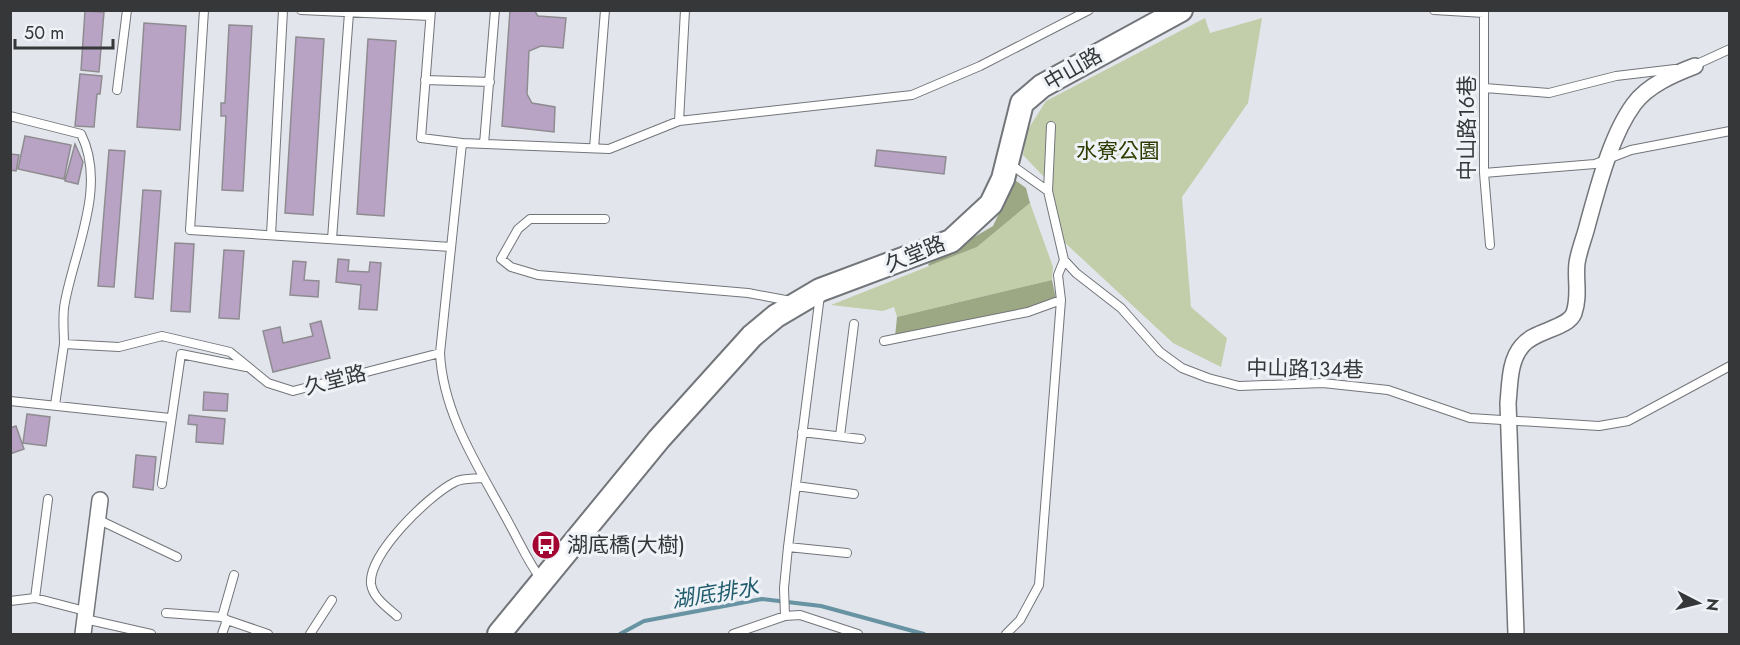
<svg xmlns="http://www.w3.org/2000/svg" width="1740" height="645" font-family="Jost,'Noto Sans TC',sans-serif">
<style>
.green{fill:#c2ceaa}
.forest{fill:#9ca883}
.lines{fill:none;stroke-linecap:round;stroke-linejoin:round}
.stream{stroke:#6793a2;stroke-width:4}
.building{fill:#b8a3c5;stroke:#8f8c91;stroke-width:1.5}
.lane-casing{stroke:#72757a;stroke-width:10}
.street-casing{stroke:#72757a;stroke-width:18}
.secondary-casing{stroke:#72757a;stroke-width:26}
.lane{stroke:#fff;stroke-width:8}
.street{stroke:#fff;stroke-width:15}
.secondary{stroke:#fff;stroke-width:22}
.labels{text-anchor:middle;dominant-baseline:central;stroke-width:6;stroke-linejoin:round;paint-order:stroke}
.street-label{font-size:21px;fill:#353739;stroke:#eff3f8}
.park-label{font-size:21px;fill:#2f3b00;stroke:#eff3f8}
.poi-label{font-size:21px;fill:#353739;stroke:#eff3f8;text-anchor:start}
.water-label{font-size:22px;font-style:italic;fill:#215c6d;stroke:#eff3f8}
</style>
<rect width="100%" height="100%" fill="#e2e5eb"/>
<!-- green -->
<path class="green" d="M1205,18L1210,33L1262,18L1248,103L1182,197L1191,307L1227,338L1221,367L1173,343L1063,241L1044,177L1023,155L1027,131L1046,101Z
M1030,203L1053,267L1052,280L897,317L894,307L883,311L831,305L977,247Z"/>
<!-- forest -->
<path class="forest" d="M1015,180L1026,188L1030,203L977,247L929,266L928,264L993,226Z
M1052,280L1056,299L1025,311L895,337L897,317Z"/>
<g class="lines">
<!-- stream -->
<path class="stream" d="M620,634L644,621L762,599L821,606L924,634"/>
</g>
<!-- building -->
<path class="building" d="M510,10H534L538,16L566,18L563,48L541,46L529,51L527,94L532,103L555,107L554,132L502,126Z
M85,11L104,12L99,72L81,70Z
M144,23L186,26L180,130L137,127Z
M229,25L252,26L243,191L222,190L226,116H221V103H225Z
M296,37L324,39L313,215L285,213Z
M368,39L396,41L384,216L357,214Z
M80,74L102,76L100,94H97L94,127L75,126Z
M25,136L71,145L64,179L18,169Z
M75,144L83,162L78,184L65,181Z
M109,150L125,151L114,287L98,286Z
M877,150L946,157L944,174L875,166Z
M10,154L19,155L16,171L10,170Z
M143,190L161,191L153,299L135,297Z
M175,243L194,244L190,312L171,311Z
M224,250L244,251L239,319L219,318Z
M338,259L349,260L348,271L369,272L370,262L381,263L377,310L359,309L361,285L336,282Z
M293,261L306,262L304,280L319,281L318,297L290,295Z
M321,321L330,358L273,372L263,331L280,327L283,343L313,336L310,324Z
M204,392L228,394L227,411L203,410Z
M27,414L50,417L46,446L23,443Z
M189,415L225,419L223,444L196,442L197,425L188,424Z
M16,426L24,449L10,454V428Z
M136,455L156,457L153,490L133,487Z"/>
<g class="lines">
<!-- lane casing -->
<g class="lane-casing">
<path id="lane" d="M204,10L190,230L451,247
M301,10L430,16
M431,10L421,138L462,143
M1434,10L1484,13
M1484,10V173L1490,245
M1693,66L1730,49
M425,80L490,82
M1485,88L1549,93L1616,76L1675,69
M117,90L127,10
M10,116L81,134C107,186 75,249 65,302C62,315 64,330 64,344L119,347L162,336L230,352L268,383L293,391L440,353C443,417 482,472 511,527C521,545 528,562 541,579
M679,121L912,95L980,66L1089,10
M484,144L495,10
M594,148L605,10
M1010,164L1048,191L1064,260L1076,273L1121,308L1160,352L1182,368L1208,378L1239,386L1323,383L1388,390L1470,418L1599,426L1628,421L1730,366
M1484,173L1595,164L1631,150L1730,131
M1048,191L1051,126
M605,219H530L518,229L501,259L511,267L538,275L748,293L791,301
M271,235L283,10
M332,239L349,13
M884,341L1028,312L1061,300L1058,275L1064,260
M440,353L462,143L609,149L679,121L685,10
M10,401L170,418
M55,405L64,344
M802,432L861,439
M840,436L854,324
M162,484L181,354L246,367
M796,486L854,494
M97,519L177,557
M788,547L847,553
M35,598L48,499
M10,601L35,598L85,611
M166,613L222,617L227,620
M397,616C387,607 373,598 371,584C368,554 429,495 455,482C462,478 474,479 482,478
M785,616L784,588L788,547L820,295
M222,617L234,575
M85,619L151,634
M222,634L227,620L268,634
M310,634L332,600
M733,634L785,616L800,615L858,634
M1006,634L1020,620L1039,585L1061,300"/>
</g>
<!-- street casing -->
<g class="street-casing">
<path id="street" d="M83,634L100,500
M1516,634L1508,403C1510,384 1509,361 1522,346C1534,330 1568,329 1574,313C1580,295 1575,280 1577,263C1579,250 1585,236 1588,223C1598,187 1611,135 1634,104C1648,85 1674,74 1695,66"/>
</g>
<!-- secondary casing -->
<g class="secondary-casing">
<path id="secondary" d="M499,634L659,439L752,336L776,316L820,290L951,241L991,204L1003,179L1022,103L1042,86L1181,10"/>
</g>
<!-- lane -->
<use href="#lane" class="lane"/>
<!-- street -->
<use href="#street" class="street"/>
<!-- secondary -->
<use href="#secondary" class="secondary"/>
</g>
<!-- icons -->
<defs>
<g id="bus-disc" transform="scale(1.5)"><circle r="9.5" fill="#a30532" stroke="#eff3f8"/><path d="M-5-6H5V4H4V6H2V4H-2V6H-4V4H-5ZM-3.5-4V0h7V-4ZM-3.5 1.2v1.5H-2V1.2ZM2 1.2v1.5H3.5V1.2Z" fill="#fff"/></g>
</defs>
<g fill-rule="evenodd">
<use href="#bus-disc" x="546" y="545"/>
</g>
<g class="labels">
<!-- street labels -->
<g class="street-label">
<text transform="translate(1073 69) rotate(-30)">中山路</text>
<text transform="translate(1467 128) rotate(-90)">中山路16巷</text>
<text transform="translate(915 254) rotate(-22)">久堂路</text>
<text transform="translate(1305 369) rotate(1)">中山路134巷</text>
<text transform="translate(335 380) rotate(-14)">久堂路</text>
</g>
<!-- park labels -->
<g class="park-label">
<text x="1118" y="151">水寮公園</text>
</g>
<!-- poi labels -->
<g class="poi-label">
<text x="567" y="545">湖底橋(大樹)</text>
</g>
<!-- water labels -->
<g class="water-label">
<text transform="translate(715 593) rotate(-9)">湖底排水</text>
</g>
</g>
<!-- border -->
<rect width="1740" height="645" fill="none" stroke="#353739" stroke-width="24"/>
<!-- north arrow -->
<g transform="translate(1698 603) rotate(97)" stroke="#eff3f8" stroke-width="4.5" paint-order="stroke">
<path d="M0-4.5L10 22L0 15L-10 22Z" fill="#353739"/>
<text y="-9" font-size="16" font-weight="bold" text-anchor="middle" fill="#353739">N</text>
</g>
<!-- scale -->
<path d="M15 39v9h98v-9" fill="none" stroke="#353739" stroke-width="3"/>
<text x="24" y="39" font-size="18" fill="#353739" stroke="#eff3f8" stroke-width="4.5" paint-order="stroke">50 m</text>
</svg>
